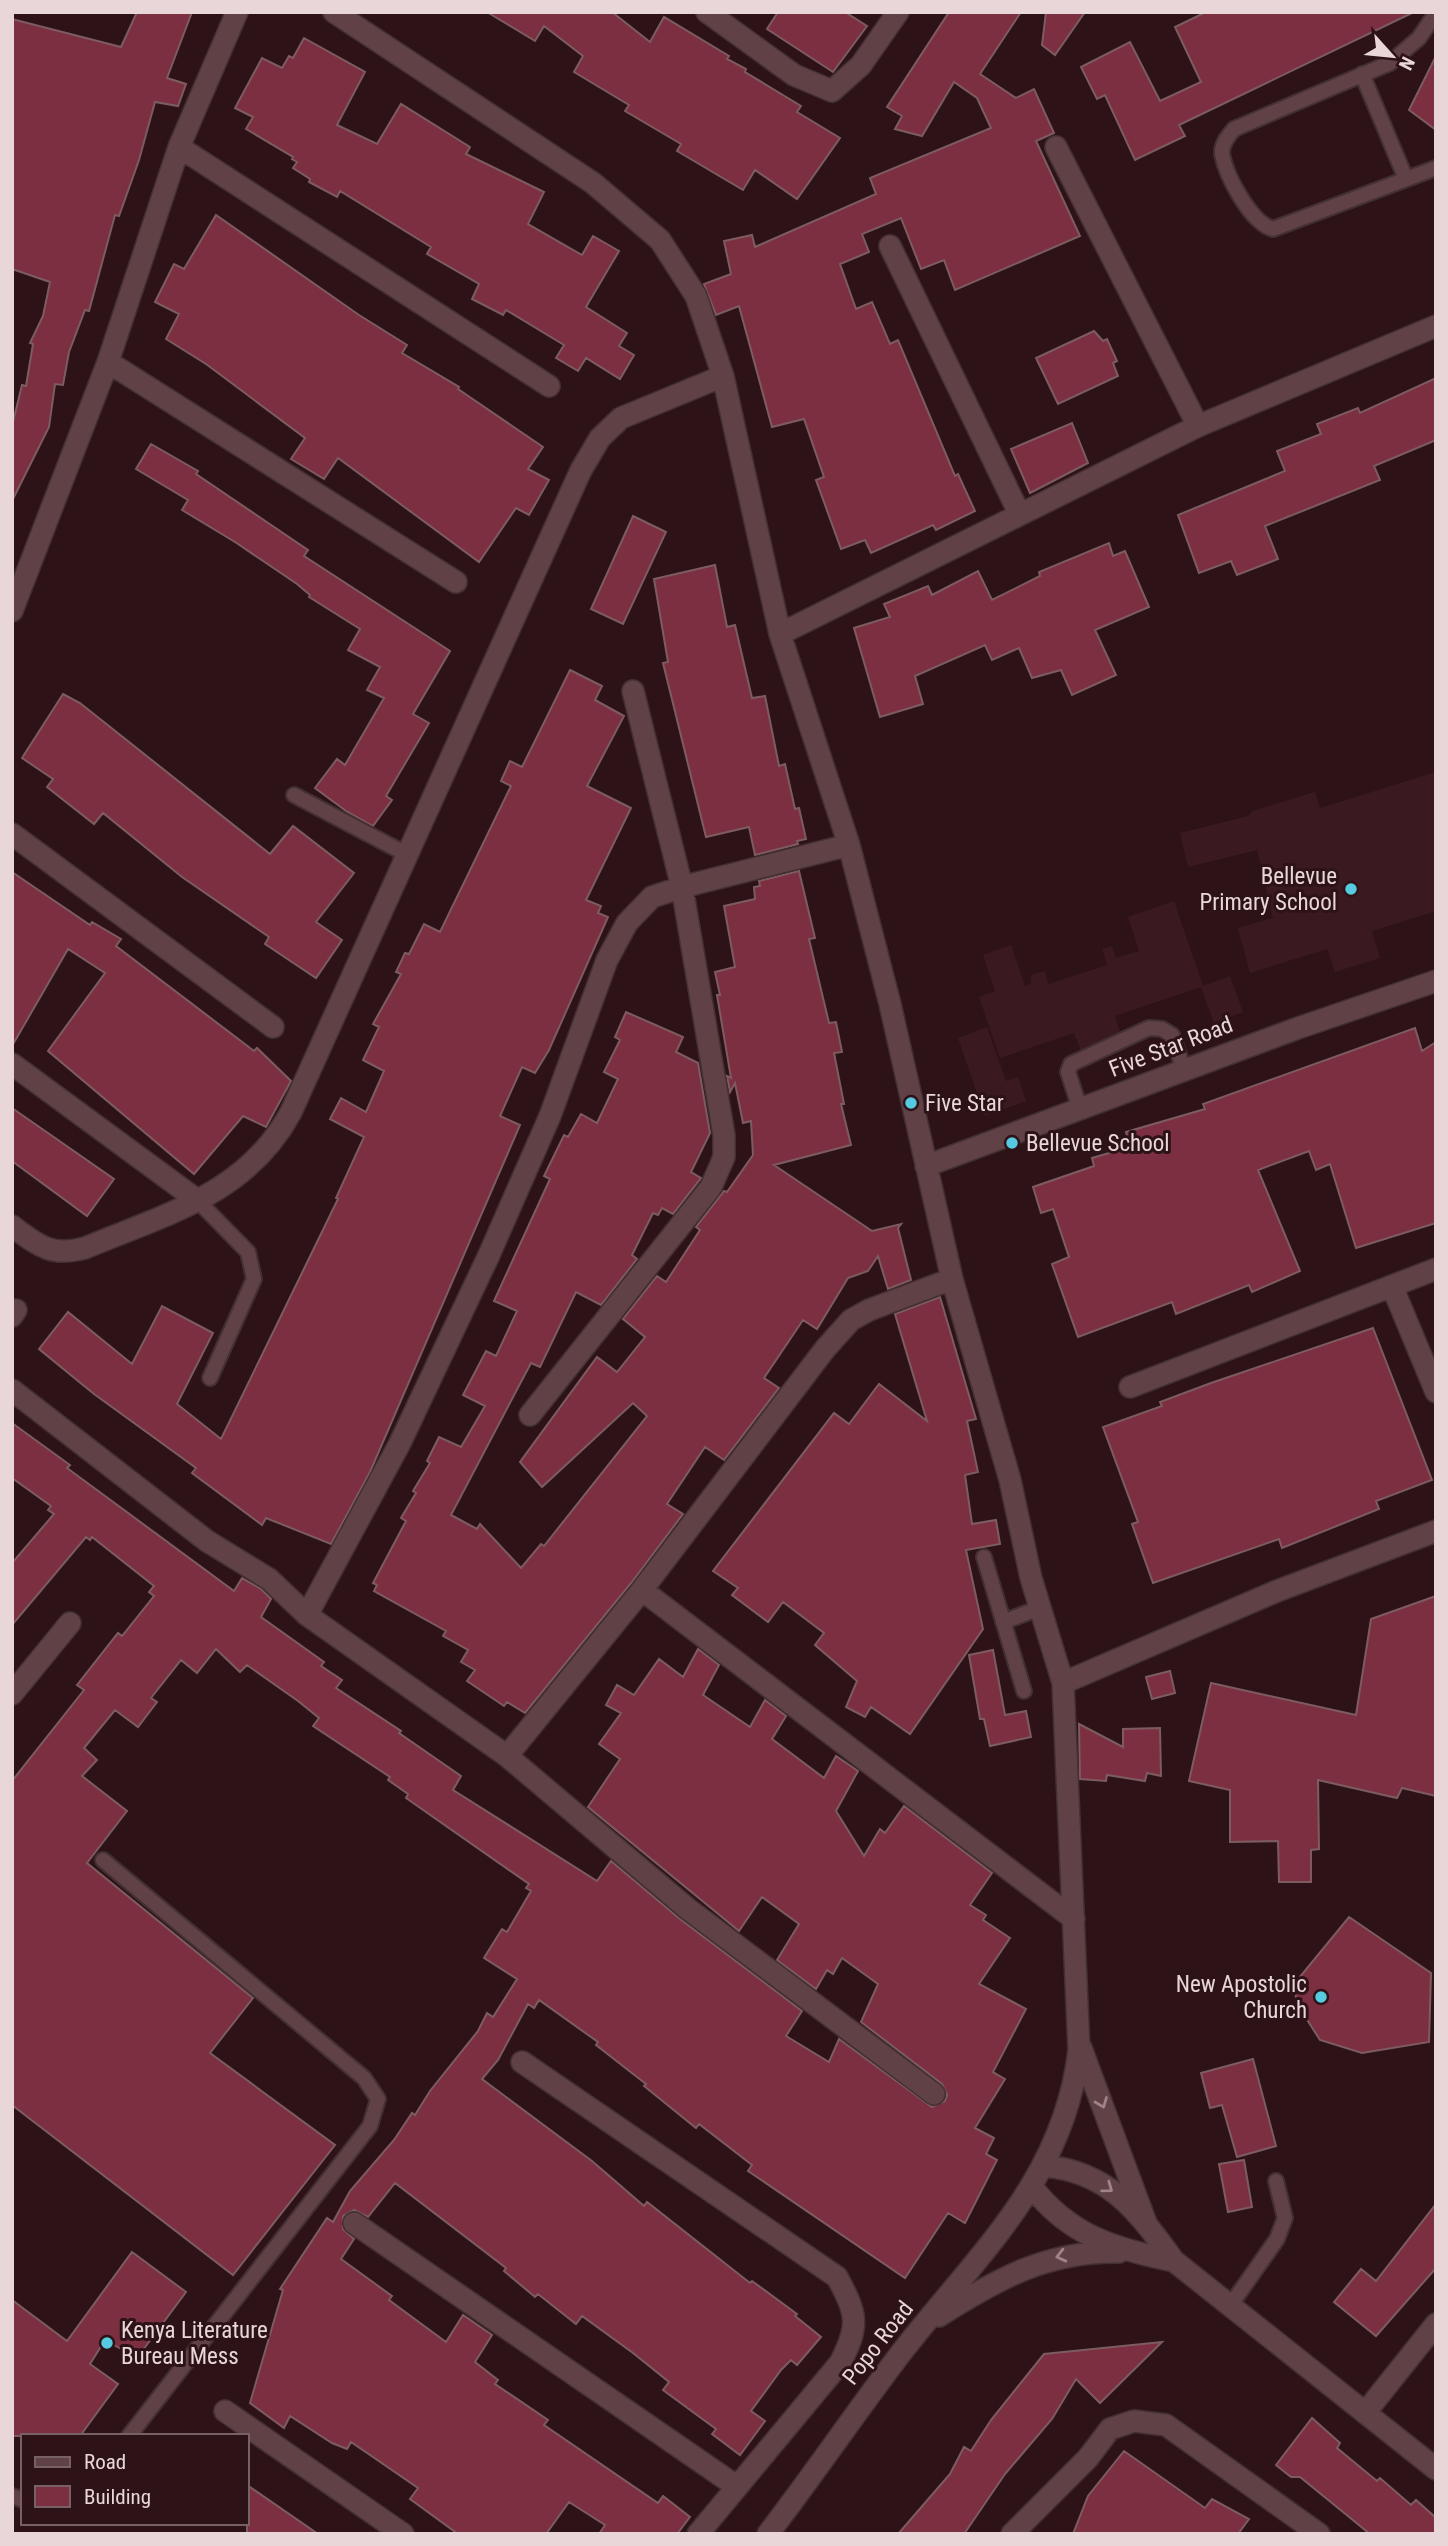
<svg xmlns="http://www.w3.org/2000/svg" width="1448" height="2546" font-family="'Roboto Condensed',sans-serif">
<style>
.built{fill:#3b1920}
.building{fill:#7b2f40;stroke:#7d5c61;stroke-width:2}
.lines{fill:none;stroke-linecap:round;stroke-linejoin:round}
.service-casing{stroke:#433033;stroke-width:18}
.minor-casing{stroke:#433033;stroke-width:24}
.service{stroke:#604146;stroke-width:14}
.minor{stroke:#604146;stroke-width:21}
.oneway{stroke:#9e8488}
.poi-dot{fill:#55cae0;stroke:#2d1318;stroke-width:2.5}
.labels{text-anchor:middle;dominant-baseline:central;stroke-width:6;stroke-linejoin:round;paint-order:stroke}
.poi-label{font-size:23px;fill:#e9d6d8;stroke:#2d1318;text-anchor:start}
.street-label{font-size:23px;fill:#e9d6d8;stroke:#2d1318}
</style>
<rect width="100%" height="100%" fill="#2d1318"/>
<!-- built -->
<path class="built" d="M1436,772V911L1372,931L1380,958L1335,972L1327,949L1250,973L1238,928L1273,918L1257,850L1188,867L1180,833L1248,816L1252,811L1315,792L1320,808Z
M1174,901L1203,986L1230,976L1243,1012L1214,1023L1201,987L1115,1016L1122,1039L1082,1053L1074,1033L1000,1058L979,997L995,991L983,955L1011,945L1025,986L1031,984V975L1044,971L1049,984L1107,965L1102,949L1112,946L1116,958L1139,951L1128,917Z
M987,1027L1006,1081L1018,1077L1026,1101L985,1116L958,1038Z"/>
<!-- building -->
<path class="building" d="M137,12H192L167,78L186,84L178,106L155,102L139,160L119,216L115,215L89,311L85,310L69,352L63,385L55,384L49,427L12,501V426L22,385L26,386L33,344L30,343L43,316L50,282L12,269V19L121,47Z
M487,12H612L650,42L664,17L729,56L727,59L746,69L745,72L801,106L797,112L840,138L797,199L755,170L743,190L677,151L681,144L625,111L629,105L574,72L583,56L544,26L535,41Z
M778,12H845L867,26L833,72L767,29Z
M949,12H1021L980,74L1016,98L1034,89L1054,133L1036,141L1080,236L955,290L944,260L921,269L901,218L862,234L869,252L840,264L856,309L872,302L890,344L898,340L955,476L958,474L975,511L936,530L933,525L871,553L865,540L841,549L816,480L824,477L804,419L772,427L739,306L716,315L704,284L731,274L724,241L752,235L755,247L876,194L870,178L991,128L977,98L954,82L922,136L895,129L902,116L887,107Z
M1046,12H1085L1055,55L1042,45Z
M1206,12H1414L1179,125L1185,136L1135,160L1105,95L1097,99L1081,67L1130,42L1160,101L1201,82L1175,27Z
M304,38L365,72L337,125L377,144L401,104L470,147L466,154L544,192L528,224L582,255L593,236L619,251L586,307L627,333L619,346L634,355L620,379L586,358L578,371L556,358L564,345L506,310L503,315L472,299L479,284L427,254L431,247L340,191L337,197L309,182L310,179L293,168L297,162L292,159L293,157L246,129L253,117L235,108L262,58L282,68L289,56L293,58Z
M1436,56V130L1409,110Z
M216,215L359,315L407,345L402,353L459,387L458,389L543,447L528,469L549,480L529,515L516,508L479,562L338,458L324,479L291,459L305,438L206,364L166,339L179,314L155,302L174,264L184,269Z
M1094,331L1103,341L1107,339L1117,361L1113,363L1118,376L1058,404L1036,358Z
M1436,378V440L1374,466L1380,480L1265,526L1278,559L1237,575L1231,561L1199,573L1178,515L1285,471L1277,451L1321,434L1317,424L1358,408L1360,413Z
M1072,423L1088,463L1030,493L1011,449Z
M151,444L198,471L196,474L308,550L304,556L450,651L413,714L429,723L386,796L392,800L373,826L346,811L315,788L337,759L345,765L384,698L367,690L380,667L348,650L360,629L309,597L310,595L297,584L235,542L182,510L188,500L136,469Z
M633,516L666,532L623,624L591,609Z
M1109,543L1113,556L1125,551L1149,607L1095,630L1116,675L1072,695L1061,670L1032,678L1019,648L992,660L985,645L915,676L923,704L880,717L854,628L890,617L884,604L928,586L932,595L978,571L992,600L1040,576L1039,572Z
M715,565L727,627L735,625L752,698L765,696L779,766L785,764L795,809L799,808L806,839L797,841L798,844L755,855L749,827L706,837L663,663L668,662L654,579Z
M570,670L602,686L595,700L624,716L587,786L631,808L586,900L601,906L598,913L608,917L549,1050L535,1073L522,1067L500,1116L520,1125L370,1472L331,1544L266,1518L262,1525L192,1473L196,1468L94,1394L39,1349L68,1312L132,1364L162,1306L213,1333L177,1404L221,1439L338,1199L336,1198L364,1137L330,1119L341,1098L366,1112L384,1071L363,1060L379,1027L373,1024L401,974L396,972L405,953L409,954L424,924L440,932L511,786L501,781L510,761L522,767Z
M63,694L80,703L270,854L293,826L354,873L316,922L342,940L316,978L265,944L269,937L182,877L103,813L94,824L47,787L53,779L22,758Z
M799,871L815,938L809,939L829,1023L836,1022L842,1052L834,1053L844,1104H841L851,1145L774,1165L872,1231L901,1224L898,1228L911,1280L888,1289L878,1256L868,1271L848,1278L817,1329L803,1320L764,1378L779,1388L724,1460L705,1447L667,1504L683,1514L632,1582L525,1713L507,1702L504,1706L467,1681L475,1670L461,1662L468,1650L443,1636L446,1631L374,1591L377,1585L373,1583L406,1521L401,1518L416,1493L413,1491L430,1463L427,1461L439,1437L461,1447L485,1406L463,1395L486,1351L496,1356L517,1311L494,1301L550,1179L544,1176L564,1135L568,1137L581,1114L597,1123L618,1079L604,1072L620,1040L615,1037L626,1012L683,1037L676,1052L698,1063L710,1133L691,1172L701,1178L673,1214L662,1208L658,1215L653,1213L632,1255L637,1259L601,1305L576,1292L540,1367L531,1363L451,1515L477,1529L480,1524L521,1568L541,1544L544,1546L647,1416L633,1403L542,1487L520,1462L597,1357L617,1372L645,1337L623,1319L657,1276L666,1282L700,1230L696,1227L724,1191L727,1192L753,1155L751,1121L743,1123L735,1083L730,1092L727,1076L731,1078L717,995H720L715,972L735,967L724,906L755,899L754,887L760,886L759,881Z
M12,872L90,925L92,922L121,939L116,946L254,1051L257,1048L291,1081L266,1127L243,1116L194,1174L48,1051L105,973L68,949L12,1046Z
M1415,1028L1422,1051L1436,1042V1223L1356,1248L1330,1164L1316,1170L1309,1151L1258,1170L1300,1271L1252,1292L1249,1285L1176,1314L1172,1302L1078,1337L1052,1264L1069,1257L1053,1209L1041,1213L1033,1187L1094,1166L1092,1158L1130,1147L1126,1132L1205,1109L1203,1104Z
M12,1108L114,1179L87,1216L12,1161Z
M940,1297L976,1419L967,1421L978,1472L965,1475L972,1524L996,1520L1000,1544L966,1550L983,1629L910,1734L871,1707L865,1717L846,1707L857,1681L815,1645L824,1633L783,1602L768,1622L732,1595L738,1588L713,1571L834,1413L849,1424L879,1384L927,1421L895,1314Z
M1373,1328L1432,1480L1376,1501L1379,1509L1282,1548L1279,1539L1153,1583L1132,1524L1138,1522L1103,1427L1162,1406L1160,1402L1211,1383Z
M12,1423L70,1465L67,1468L234,1591L242,1578L261,1589L271,1599L261,1617L324,1662L321,1666L342,1680L336,1688L401,1731L399,1733L461,1776L453,1790L597,1881L611,1861L680,1919L802,2011L786,2036L829,2062L839,2039L932,2107L945,2101L947,2095L942,2084L861,2022L878,1984L842,1958L833,1974L827,1970L816,1989L777,1960L799,1924L762,1897L739,1931L588,1807L620,1759L599,1744L621,1713L606,1705L617,1685L634,1695L659,1659L683,1677L698,1649L719,1665L703,1695L750,1727L765,1700L786,1716L772,1739L824,1778L836,1756L858,1771L836,1811L864,1856L880,1829L885,1833L904,1806L992,1873L970,1905L986,1915L983,1920L1010,1938L979,1984L1026,2009L993,2072L1005,2079L975,2128L994,2138L986,2154L997,2160L965,2223L948,2213L905,2278L748,2171L752,2165L699,2124L696,2128L644,2086L646,2084L596,2045L598,2042L539,2000L534,2008L528,2004L498,2060L482,2079L592,2161L644,2206L647,2202L750,2283L752,2281L797,2314L795,2316L821,2337L797,2365L791,2360L781,2370L751,2411L765,2421L740,2455L712,2434L716,2429L663,2390L669,2382L633,2353L582,2316L576,2324L538,2294L535,2297L504,2271L506,2268L395,2183L368,2217L354,2210L343,2216V2229L354,2239L341,2259L392,2296L389,2300L446,2342L463,2315L492,2335L475,2362L498,2380L495,2384L548,2420L544,2425L658,2503L663,2496L690,2517L677,2534H599L605,2525L569,2502L546,2534H458L410,2499L418,2488L351,2442L347,2449L332,2443L290,2416L284,2428L250,2403L283,2290L280,2289L327,2218L333,2222L350,2191L394,2140L412,2113L415,2115L430,2091L478,2031L487,2013L493,2017L517,1979L484,1958L502,1929L507,1932L531,1891L526,1888L529,1884L406,1798L408,1794L388,1780L390,1777L313,1726L319,1718L298,1701L247,1665L240,1672L216,1649L197,1673L181,1660L151,1698L157,1702L138,1727L115,1710L84,1748L97,1760L82,1776L127,1811L87,1863L253,1998L210,2053L335,2145L233,2275L12,2105V1781L84,1690L77,1685L118,1633L122,1636L154,1596L149,1592L154,1586L92,1537L90,1540L86,1537L12,1625V1563L54,1514L48,1510L51,1506L12,1478Z
M1436,1596V1796L1402,1788L1397,1798L1318,1780L1319,1849L1311,1850V1882H1279L1278,1841L1230,1842V1790L1189,1781L1211,1683L1356,1715L1371,1619Z
M993,1650L1005,1715L1026,1711L1031,1737L990,1746L984,1719H980L969,1655Z
M1170,1671L1175,1693L1152,1699L1146,1677Z
M1079,1724L1123,1747V1729L1160,1728L1161,1776L1147,1773L1145,1781L1107,1775L1106,1781L1080,1779Z
M1349,1917L1431,1973L1429,2042L1362,2053L1320,2040L1297,2004L1294,1984Z
M1253,2059L1276,2146L1237,2157L1222,2105L1210,2108L1201,2073Z
M1244,2160L1252,2207L1228,2212L1219,2164Z
M1436,2204V2268L1376,2336L1334,2302L1361,2269L1376,2281Z
M132,2252L186,2292L137,2358L105,2340L90,2364L118,2384L80,2436H12V2300L67,2341Z
M1162,2342L1100,2403L1076,2379L1052,2419L1005,2474L964,2534H898L950,2474L964,2447L971,2451L991,2420L1044,2354Z
M1312,2418L1340,2443L1337,2448L1377,2481L1380,2478L1411,2505L1416,2500L1436,2518V2534H1370L1300,2477H1291L1276,2465Z
M1124,2451L1205,2508L1212,2499L1249,2519L1238,2534H1073L1088,2496Z
M247,2485L318,2534H247Z"/>
<g class="lines">
<!-- service casing -->
<g class="service-casing">
<path id="service" d="M1436,13L1419,38L1390,63L1234,129C1228,136 1221,145 1222,154C1226,176 1251,223 1273,229L1436,168
M1362,74L1406,179
M294,795L408,855
M1080,1109L1068,1072L1071,1064L1149,1028L1162,1029L1172,1035L1184,1070
M197,1200L248,1252L254,1279L210,1378
M984,1557L1024,1691
M1003,1622L1042,1607
M103,1860L364,2078L378,2099L370,2126L129,2436
M1230,2306L1277,2239L1285,2218L1276,2181
M12,2496L23,2500"/>
</g>
<!-- minor casing -->
<g class="minor-casing">
<path id="minor" d="M334,12L593,183L660,240L696,296L723,376L780,634L849,845L890,1004L952,1279L1010,1480L1031,1578L1063,1683L1079,2050C1064,2180 977,2255 901,2353C856,2412 814,2474 768,2534
M707,12L794,75L832,91L861,65L898,12
M179,147L549,386
M1056,147L1198,426
M890,246L1019,513
M108,362L456,582
M12,611L108,362L179,147L237,12
M780,634L1198,426L1436,326
M12,834L273,1027
M12,1064L197,1200
M926,1166L1298,1028L1436,981
M12,1226C39,1246 51,1257 85,1248C166,1214 247,1194 291,1112L581,470L600,438L621,418L723,376
M1392,1286L1436,1392
M12,1316L16,1310
M1130,1387L1436,1269
M12,1390L207,1541L269,1579L307,1615L507,1756L688,1909L934,2094
M530,1415L711,1187L724,1157V1135L682,887L633,691
M642,1590L1074,1919
M307,1615L400,1443L489,1255L550,1116L607,960L627,923L652,897L682,887L849,845
M1063,1683L1277,1591L1436,1531
M12,1694L70,1623
M507,1756L642,1590L825,1349L851,1320L869,1310L952,1279
M1081,2048L1146,2223
M522,2062L837,2277C857,2314 860,2325 840,2363L698,2534
M1045,2166C1110,2172 1138,2212 1174,2261
M1032,2187C1070,2236 1115,2249 1174,2261L1436,2469
M354,2223L736,2486
M939,2316C999,2278 1047,2251 1119,2252
M225,2411L403,2534
M1365,2413L1436,2324
M1012,2534L1088,2458L1110,2429L1134,2421L1166,2425L1319,2534"/>
</g>
<!-- service -->
<use href="#service" class="service"/>
<!-- minor -->
<use href="#minor" class="minor"/>
</g>
<!-- one-way arrows -->
<defs><path id="oneway-chevron" d="M-2-3.5L2.5 0L-2 3.5" fill="none" stroke-width="1.6" stroke-linecap="round" stroke-linejoin="round" transform="scale(1.75)"/></defs>
<g class="oneway">
<use href="#oneway-chevron" transform="translate(1102 2103) rotate(69)"/>
<use href="#oneway-chevron" transform="translate(1108 2188) rotate(36)"/>
<use href="#oneway-chevron" transform="translate(1061 2256) rotate(166)"/>
</g>
<!-- markers -->
<g class="poi-dot">
<circle cx="1351" cy="889" r="7"/>
<circle cx="911" cy="1103" r="7"/>
<circle cx="1012" cy="1143" r="7"/>
<circle cx="1321" cy="1997" r="7"/>
<circle cx="107" cy="2343" r="7"/>
</g>
<g class="labels">
<!-- poi labels -->
<g class="poi-label">
<text x="1337" y="876" text-anchor="end">Bellevue<tspan x="1337" dy="26">Primary School</tspan></text>
<text x="925" y="1103">Five Star</text>
<text x="1026" y="1143">Bellevue School</text>
<text x="1307" y="1984" text-anchor="end">New Apostolic<tspan x="1307" dy="26">Church</tspan></text>
<text x="121" y="2330">Kenya Literature<tspan x="121" dy="26">Bureau Mess</tspan></text>
</g>
<!-- street labels -->
<g class="street-label">
<text transform="translate(1171 1047) rotate(-21)">Five Star Road</text>
<text transform="translate(878 2343) rotate(-52)">Popo Road</text>
</g>
</g>
<!-- border -->
<rect width="1448" height="2546" fill="none" stroke="#e9d6d8" stroke-width="28"/>
<!-- legend -->
<rect x="21" y="2434" width="228" height="91" fill="#2d1318" stroke="#786165" stroke-width="2"/>
<rect x="35" y="2457" width="35" height="10" fill="#604146" stroke="#786165" stroke-width="2"/>
<text x="84" y="2469" font-size="21" fill="#e9d6d8">Road</text>
<rect x="35" y="2486" width="35" height="21" fill="#7b2f40" stroke="#786165" stroke-width="2"/>
<text x="84" y="2504" font-size="21" fill="#e9d6d8">Building</text>
<!-- north arrow -->
<g transform="translate(1392 56) rotate(117)" stroke="#2d1318" stroke-width="5" paint-order="stroke">
<path d="M0-5L12 26L0 18L-12 26Z" fill="#e9d6d8"/>
<text y="-10" font-size="19" font-weight="bold" text-anchor="middle" fill="#e9d6d8">N</text>
</g>
</svg>
